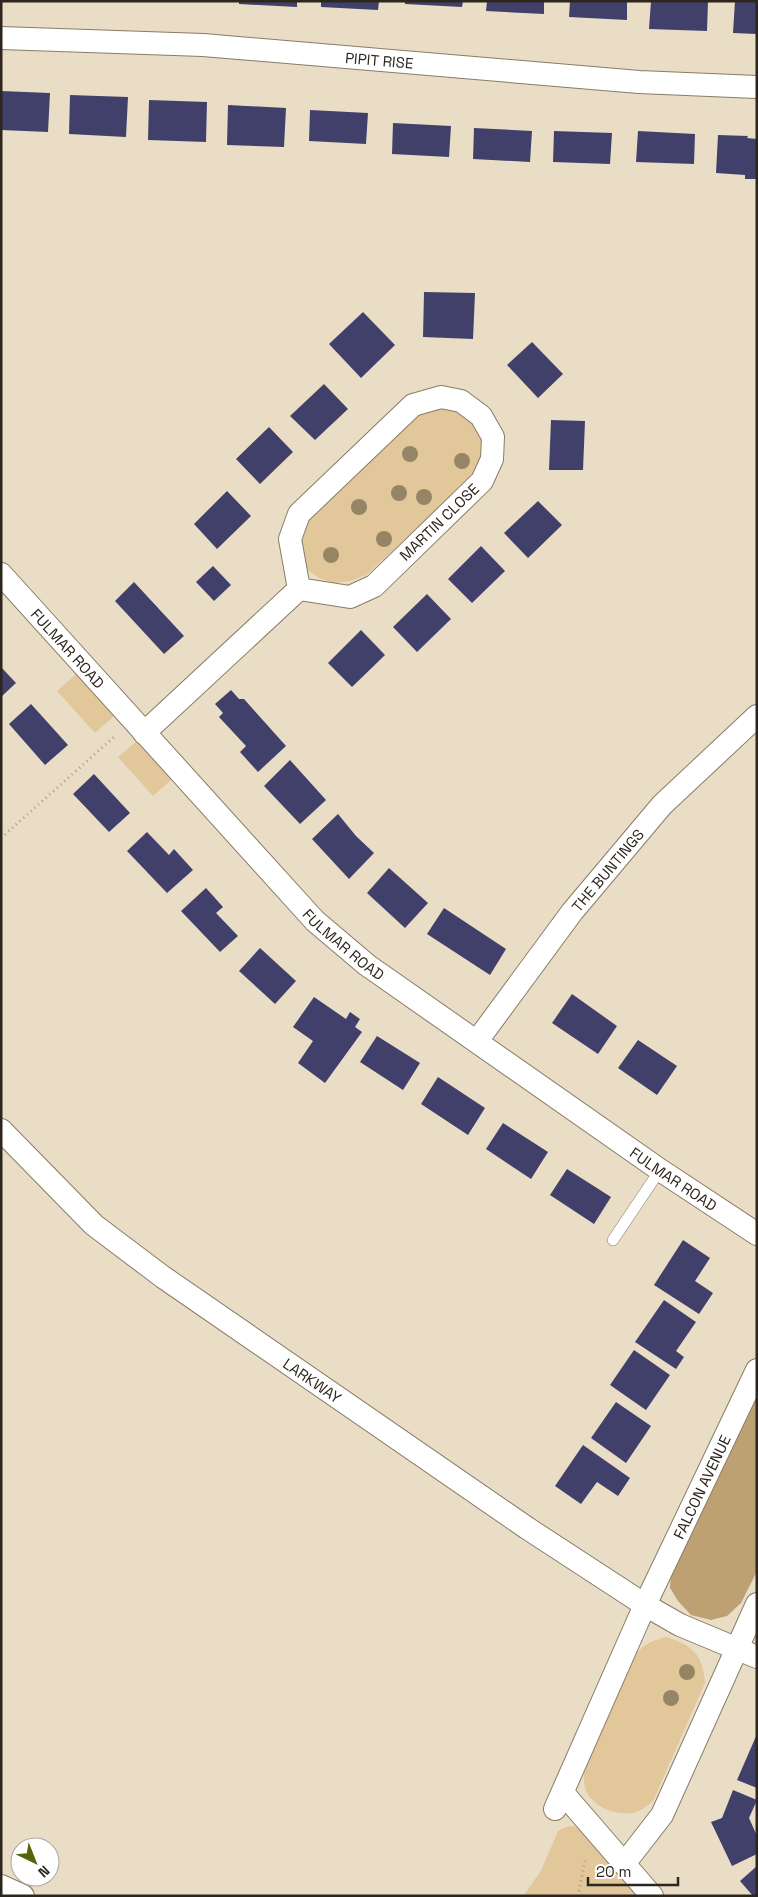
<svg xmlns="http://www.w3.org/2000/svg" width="758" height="1897" font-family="'Space Grotesk',sans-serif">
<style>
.green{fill:#e1c79a}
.forest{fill:#bda172}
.building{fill:#41406b}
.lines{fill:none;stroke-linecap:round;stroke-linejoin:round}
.lane-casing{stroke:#887c67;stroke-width:12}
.street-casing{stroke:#887c67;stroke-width:24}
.path{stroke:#aaa08d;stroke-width:3;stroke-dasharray:1 4;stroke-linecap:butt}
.lane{stroke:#fff;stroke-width:11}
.street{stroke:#fff;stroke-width:22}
.tree{fill:#968565}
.labels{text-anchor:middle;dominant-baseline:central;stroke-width:5;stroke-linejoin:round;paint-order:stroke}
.street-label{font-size:15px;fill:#2c261e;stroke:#fff}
</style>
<rect width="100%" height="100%" fill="#eaddc5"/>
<!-- green -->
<path class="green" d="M432,408L463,411L484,437L483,459L474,476L366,575L350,581L334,583L319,578L309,571L302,560L300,537L308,519L419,413Z
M76,674L114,716L95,733L57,691Z
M137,741L171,780L153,796L118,757Z
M666,1637C692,1645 703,1654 705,1683L653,1801C648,1805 642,1810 636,1812C619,1817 596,1809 587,1793C583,1786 584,1774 584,1766L630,1661C642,1646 647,1642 666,1637Z
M569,1826L580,1827L640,1896H523L541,1871L558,1831Z"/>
<!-- forest -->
<path class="forest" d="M757,1386V1571L741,1603L727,1616L711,1620L691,1615L678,1601L670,1588L671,1571Z"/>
<!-- building -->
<path class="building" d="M239,1H297V7L239,4Z
M321,1H379L378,10L321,7Z
M405,1H463L462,7L405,4Z
M487,1H544V14L486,11Z
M570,1H627V20L569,17Z
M651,1H708L707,31L649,29Z
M735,1H757V34L733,33Z
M1,91L50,93L48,132L1,130Z
M70,95L128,97L126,137L69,134Z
M149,100L207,102L206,142L148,140Z
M228,105L286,108L284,147L227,145Z
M310,110L368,113L366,144L309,141Z
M393,123L451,126L449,157L392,154Z
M474,128L532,131L530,162L473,159Z
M554,131L612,133L610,164L553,162Z
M638,131L695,134L694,164L636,162Z
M718,135L748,136L747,138L757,139V179H745V175L716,173Z
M424,292L475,293L473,339L423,337Z
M363,312L395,345L361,378L329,344Z
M532,342L563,374L538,398L507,365Z
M324,384L348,409L315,440L290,416Z
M551,420L585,421L583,470H549Z
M269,427L293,452L260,484L236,459Z
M227,491L251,516L217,549L194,524Z
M538,501L562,525L528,558L504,533Z
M481,546L505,571L472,603L448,579Z
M213,566L231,585L214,601L196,582Z
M134,582L184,636L164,654L115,601Z
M427,594L451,619L417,652L393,627Z
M361,630L385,655L352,687L328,663Z
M1,667L16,683L1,697Z
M231,690L239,699H244L286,746L258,772L240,752L246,746L219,717L223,713L215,704Z
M31,704L68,745L45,765L9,724Z
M290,760L326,800L300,824L264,786Z
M94,774L130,813L109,832L73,794Z
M338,814L356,836L374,853L349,879L312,839Z
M147,832L169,855L174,849L193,870L167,893L127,851Z
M389,868L428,903L405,928L367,893Z
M206,888L223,907L216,913L238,936L220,952L181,911Z
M444,908L506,949L490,975L427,934Z
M260,948L296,981L275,1004L239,971Z
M572,994L617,1026L598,1054L552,1023Z
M314,997L346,1019L350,1012L360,1019L355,1027L362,1032L325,1083L298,1063L313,1041L293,1027Z
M377,1036L420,1063L403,1090L360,1062Z
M638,1040L677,1066L657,1095L618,1068Z
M438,1077L485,1108L468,1135L421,1104Z
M503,1123L548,1152L531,1179L486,1149Z
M567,1169L611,1197L594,1224L550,1195Z
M683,1240L710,1258L695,1281L713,1293L699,1314L654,1285Z
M664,1300L696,1322L676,1351L684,1357L676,1369L635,1342Z
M634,1350L670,1375L646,1410L610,1385Z
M616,1402L651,1426L626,1463L591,1438Z
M583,1445L630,1478L618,1496L597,1482L581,1504L555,1486Z
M757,1734V1788L737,1780Z
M733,1790L757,1800L749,1818L757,1836V1854L732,1866L711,1822L722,1818Z
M757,1866V1896H753L740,1881Z"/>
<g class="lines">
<!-- lane casing -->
<g class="lane-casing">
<path id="lane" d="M613,1240L660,1170"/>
</g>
<!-- street casing -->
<g class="street-casing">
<g id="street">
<path id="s1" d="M1,38L203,45L639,82L757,87"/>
<path id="s2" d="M1,574L315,921L367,965L660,1170L757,1234"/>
<path d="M144,733L299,589L290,539L299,514L413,405L441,397L461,401L481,416L493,437L492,459L482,481L374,586L350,597L299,589"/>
<path id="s3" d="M477,1041L572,912L662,805L757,716"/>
<path id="s4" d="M1,1130L94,1225L163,1277L527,1528L645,1605L680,1625L757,1657"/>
<path d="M563,1793L652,1896"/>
<path id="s5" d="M555,1809L645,1605L757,1370"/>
<path d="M624,1864L662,1815L757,1604"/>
<path d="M1,1886L23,1896"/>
</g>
</g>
<!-- path -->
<path class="path" d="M1,838L114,737
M691,1601L757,1456
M578,1896L585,1860"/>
<!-- lane -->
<use href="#lane" class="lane"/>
<!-- street -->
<use href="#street" class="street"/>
</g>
<!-- trees -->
<g class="tree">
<circle cx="410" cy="454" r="8"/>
<circle cx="462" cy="461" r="8"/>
<circle cx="399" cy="493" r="8"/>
<circle cx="424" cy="497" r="8"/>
<circle cx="359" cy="507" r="8"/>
<circle cx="384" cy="539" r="8"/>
<circle cx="331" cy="555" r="8"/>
<circle cx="687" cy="1672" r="8"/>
<circle cx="671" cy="1698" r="8"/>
</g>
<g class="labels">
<!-- street labels -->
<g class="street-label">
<text stroke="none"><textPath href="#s1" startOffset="379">PIPIT RISE</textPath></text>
<text transform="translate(439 522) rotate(-44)">MARTIN CLOSE</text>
<text stroke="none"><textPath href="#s2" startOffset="100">FULMAR ROAD</textPath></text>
<text stroke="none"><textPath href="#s3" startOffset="215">THE BUNTINGS</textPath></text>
<text stroke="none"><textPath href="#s2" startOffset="505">FULMAR ROAD</textPath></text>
<text stroke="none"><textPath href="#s2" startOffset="910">FULMAR ROAD</textPath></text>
<text stroke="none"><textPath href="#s4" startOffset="401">LARKWAY</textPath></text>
<text stroke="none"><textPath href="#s5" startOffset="354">FALCON AVENUE</textPath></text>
</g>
</g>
<!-- border -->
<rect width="758" height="1897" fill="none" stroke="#2c261e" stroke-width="5"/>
<!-- north arrow -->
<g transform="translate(35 1862) rotate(137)"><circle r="24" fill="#ffffff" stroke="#aba8a5"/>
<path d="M0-4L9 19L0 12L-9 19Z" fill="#576407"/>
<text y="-8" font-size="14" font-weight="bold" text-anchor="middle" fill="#2c261e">N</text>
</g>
<!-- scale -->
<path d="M588 1877v8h90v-8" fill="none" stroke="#2c261e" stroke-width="2.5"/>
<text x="596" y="1877" font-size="15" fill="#2c261e" stroke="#ffffff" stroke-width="4" paint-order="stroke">20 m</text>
</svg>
